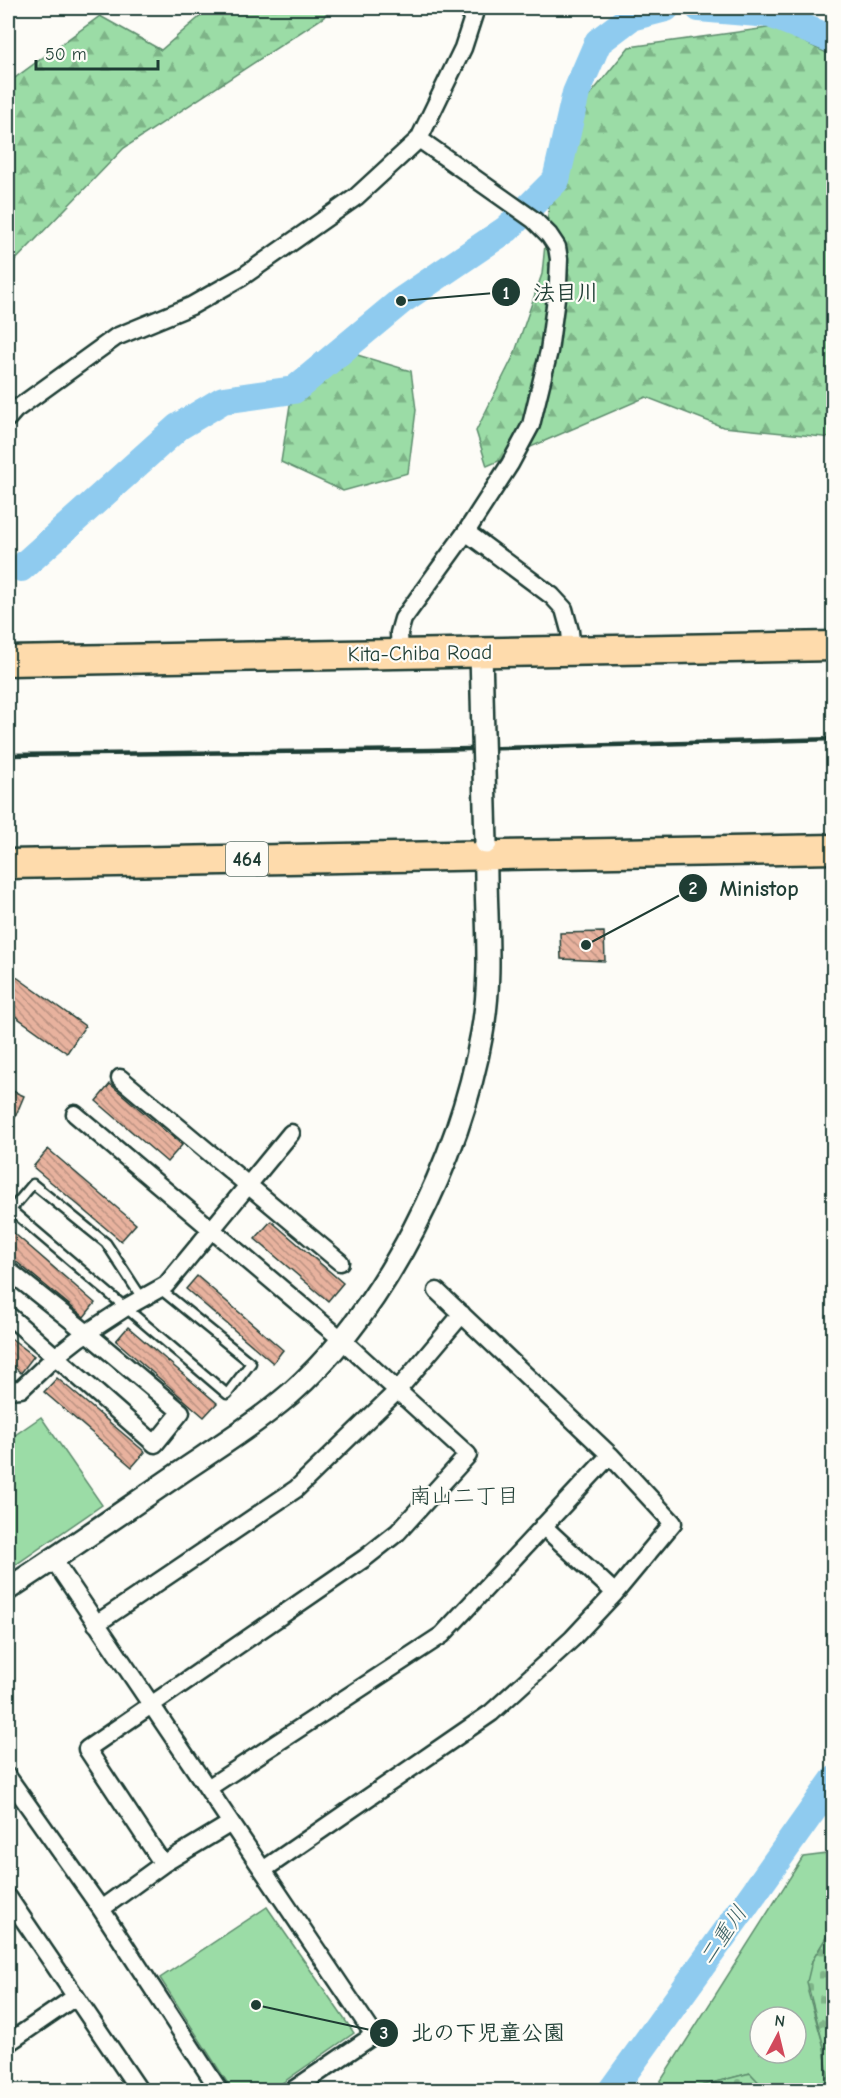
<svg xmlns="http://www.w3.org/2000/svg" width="841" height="2098" font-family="'Comic Neue','Klee One',sans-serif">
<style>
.green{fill:#9bdca6;stroke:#5d8c6d;stroke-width:1.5;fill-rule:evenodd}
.forest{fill:url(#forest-firs);stroke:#5d8c6d;stroke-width:1.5}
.cemetery{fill:url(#cemetery-stones);stroke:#5d8c6d;stroke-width:1.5}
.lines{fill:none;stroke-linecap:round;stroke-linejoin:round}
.river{stroke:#8fcbef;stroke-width:28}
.building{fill:url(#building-back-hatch);stroke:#1f3d34;stroke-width:1.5}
.service-casing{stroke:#1f3d34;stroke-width:13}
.minor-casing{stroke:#1f3d34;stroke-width:21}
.tertiary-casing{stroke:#1f3d34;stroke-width:26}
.trunk-casing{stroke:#1f3d34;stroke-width:33}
.service{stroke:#fdfcf7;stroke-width:8}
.minor{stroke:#fdfcf7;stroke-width:16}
.tertiary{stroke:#fdfcf7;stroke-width:21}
.trunk{stroke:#fedbac;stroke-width:28}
.rail{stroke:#1f3d34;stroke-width:4.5}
.tertiary-bridge-casing{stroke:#1f3d34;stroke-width:26;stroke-linecap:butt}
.tertiary-bridge{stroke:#fdfcf7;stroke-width:21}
.labels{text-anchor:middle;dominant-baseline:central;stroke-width:4.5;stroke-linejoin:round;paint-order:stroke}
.shield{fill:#fdfcf7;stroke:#62766e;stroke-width:1.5}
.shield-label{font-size:20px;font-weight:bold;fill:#1f3d34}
.street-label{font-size:21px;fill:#1f3d34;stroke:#fdfcf7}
.neighbourhood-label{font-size:22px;fill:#1f3d34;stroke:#fdfcf7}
.water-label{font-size:22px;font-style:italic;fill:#3b6063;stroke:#fdfcf7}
.leader{fill:none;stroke:#1f3d34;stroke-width:2}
.callout-dot{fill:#1f3d34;stroke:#fdfcf7;stroke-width:2}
.mark-label{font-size:18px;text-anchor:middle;font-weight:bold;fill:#fff}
.callout-label{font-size:22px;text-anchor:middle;font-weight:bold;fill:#1f3d34;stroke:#fdfcf7;stroke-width:4.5;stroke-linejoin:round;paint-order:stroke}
</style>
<defs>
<pattern id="forest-firs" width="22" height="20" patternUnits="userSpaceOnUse" patternTransform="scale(1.5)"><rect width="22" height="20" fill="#9bdca6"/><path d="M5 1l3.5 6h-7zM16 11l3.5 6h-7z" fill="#7eb488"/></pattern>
<pattern id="cemetery-stones" width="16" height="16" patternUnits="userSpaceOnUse" patternTransform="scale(1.5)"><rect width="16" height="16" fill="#9bdca6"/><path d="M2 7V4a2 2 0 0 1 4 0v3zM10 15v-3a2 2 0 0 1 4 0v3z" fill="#7eb488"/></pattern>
<pattern id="building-back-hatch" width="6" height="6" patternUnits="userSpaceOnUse" patternTransform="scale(1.5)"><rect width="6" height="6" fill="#e8b29e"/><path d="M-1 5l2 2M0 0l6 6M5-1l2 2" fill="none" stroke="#bb9282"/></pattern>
</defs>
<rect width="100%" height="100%" fill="#fdfcf7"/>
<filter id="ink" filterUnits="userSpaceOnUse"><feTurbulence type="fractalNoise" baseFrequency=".0167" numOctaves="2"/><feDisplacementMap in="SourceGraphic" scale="12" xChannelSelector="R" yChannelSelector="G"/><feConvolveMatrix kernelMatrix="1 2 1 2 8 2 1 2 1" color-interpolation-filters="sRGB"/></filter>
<g filter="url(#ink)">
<!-- green -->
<path class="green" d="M41,1417L102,1505L8,1570V1440Z
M833,1850V1926L812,1961L808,1992L824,2047L830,2090H766L750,2073L685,2090H655L803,1857L827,1854ZM760,2017H796V2053H760Z
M267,1907L354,2033L272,2090H232L160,1978Z"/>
<!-- forest -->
<path class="forest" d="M210,8H329L324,17L124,148L8,268V83L100,16L161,50Z
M774,27L833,56V438L723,427L646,397L487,466L476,431L514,355L542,274L556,137L629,47Z
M354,354L411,371L416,410L408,473L343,491L281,462L290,405Z"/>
<!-- cemetery -->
<path class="cemetery" d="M833,1926L834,2090H830L824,2047L807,1982L812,1961Z
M750,2073L766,2090H685Z"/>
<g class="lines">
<!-- river -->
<path class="river" d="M699,8L770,14L834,40
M21,568L178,427L223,400L294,390L401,301L507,229L556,180L576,93L598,42L631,17L666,8
M612,2090L739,1914L834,1780"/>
</g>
<!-- building -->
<path class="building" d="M604,932L605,961L561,959L560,933Z
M8,971L85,1026L67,1053L8,1011Z
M110,1084L182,1145L167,1162L96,1101Z
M8,1089L24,1096L8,1134Z
M48,1149L136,1224L121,1241L33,1167Z
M271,1221L343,1283L328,1301L255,1239Z
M8,1228L95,1303L84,1317L8,1255Z
M197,1276L283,1350L273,1363L186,1289Z
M128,1327L217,1403L204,1417L116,1341Z
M8,1336L34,1356L21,1373L8,1362Z
M57,1378L145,1452L132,1467L44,1392Z"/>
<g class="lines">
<!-- service casing -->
<g class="service-casing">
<path id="service" d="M142,1298L106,1243L33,1184L11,1210L227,1394L251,1363L160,1289"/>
</g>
<!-- minor casing -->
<g class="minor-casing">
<path id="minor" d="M8,418L15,410L116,337L191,306L242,277L356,197L419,139L463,48L476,8
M466,532L552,596L564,609L570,631L572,650
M400,653L399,633L403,619L466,532L510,464L531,425L549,351L558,283L559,259L557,247L549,235L534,220L419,139
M120,1078L340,1262
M75,1114L341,1339L468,1455L398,1532L365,1558L87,1749L163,1864
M8,1270L87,1333L181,1412L155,1444L8,1315
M8,1390L21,1389L56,1356L79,1338L125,1308L166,1285L291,1133
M543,1526L615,1593
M53,1559L374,2035L293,2090
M96,1624L296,1489L397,1391L462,1314
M8,1777L101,1909L219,2090
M208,1788L442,1635L610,1455
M263,1870L491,1713L572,1639L615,1593L673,1523L610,1455L437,1291
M8,1897L139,2090
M101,1909L163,1864L231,1823
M8,2043L75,1997"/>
</g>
<!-- tertiary casing -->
<g class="tertiary-casing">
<path id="tertiary" d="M481,651L483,735
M8,1589C65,1552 121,1513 178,1474C215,1449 255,1424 290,1394C387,1309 460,1158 482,1033C494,970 484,906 486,843"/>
</g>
<!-- trunk casing -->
<g class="trunk-casing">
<path id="trunk" d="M8,661L834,646
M8,864L834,849"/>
</g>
<!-- service -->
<use href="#service" class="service"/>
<!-- minor -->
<use href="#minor" class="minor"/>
<!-- tertiary -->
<use href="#tertiary" class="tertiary"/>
<!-- trunk -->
<use href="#trunk" class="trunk"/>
<!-- rail -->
<path class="rail" d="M8,755L430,750L834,739"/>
<!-- tertiary-bridge casing -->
<g class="tertiary-bridge-casing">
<path id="tertiary-bridge" d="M483,735L486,843"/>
</g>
<!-- tertiary-bridge -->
<use href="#tertiary-bridge" class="tertiary-bridge"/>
</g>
</g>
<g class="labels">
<!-- shield labels -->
<rect class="shield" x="226" y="842" width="42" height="34" rx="4.5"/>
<g class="shield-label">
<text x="247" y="859">464</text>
</g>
<!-- street labels -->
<g class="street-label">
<text transform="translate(420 653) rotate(-1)">Kita-Chiba Road</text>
</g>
<!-- neighbourhood labels -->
<g class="neighbourhood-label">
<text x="464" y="1496">南山二丁目</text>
</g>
<!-- water labels -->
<g class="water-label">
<text transform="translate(723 1935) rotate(-55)">二重川</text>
</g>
</g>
<!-- callouts -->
<path class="leader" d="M401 301L506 292M586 945L693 888M256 2005L384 2033"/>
<g class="callout-dot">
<circle cx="401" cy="301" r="6"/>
<circle cx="586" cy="945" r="6"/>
<circle cx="256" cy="2005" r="6"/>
<circle cx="506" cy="292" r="15"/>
<circle cx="693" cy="888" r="15"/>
<circle cx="384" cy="2033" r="15"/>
</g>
<g class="mark-label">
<text x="506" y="299">1</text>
<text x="693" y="894">2</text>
<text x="384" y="2039">3</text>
</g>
<g class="callout-label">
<text x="566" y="300">法目川</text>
<text x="759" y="896">Ministop</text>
<text x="488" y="2040">北の下児童公園</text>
</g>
<!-- margin -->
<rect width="841" height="2098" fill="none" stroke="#fdfcf7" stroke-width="30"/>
<rect x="15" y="15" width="811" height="2068" fill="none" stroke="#1f3d34" stroke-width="2" filter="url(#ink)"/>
<!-- north arrow -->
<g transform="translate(778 2035) rotate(7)"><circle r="28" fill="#fdfcf7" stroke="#a4b0a9" stroke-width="1.5"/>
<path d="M0-4.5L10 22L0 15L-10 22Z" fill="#d1495b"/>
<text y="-9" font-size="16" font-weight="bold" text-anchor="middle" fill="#1f3d34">N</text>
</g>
<!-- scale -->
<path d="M36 60v9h122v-9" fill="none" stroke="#1f3d34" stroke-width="3"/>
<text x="45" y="60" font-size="18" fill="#1f3d34" stroke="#fdfcf7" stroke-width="4.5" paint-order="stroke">50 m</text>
</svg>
